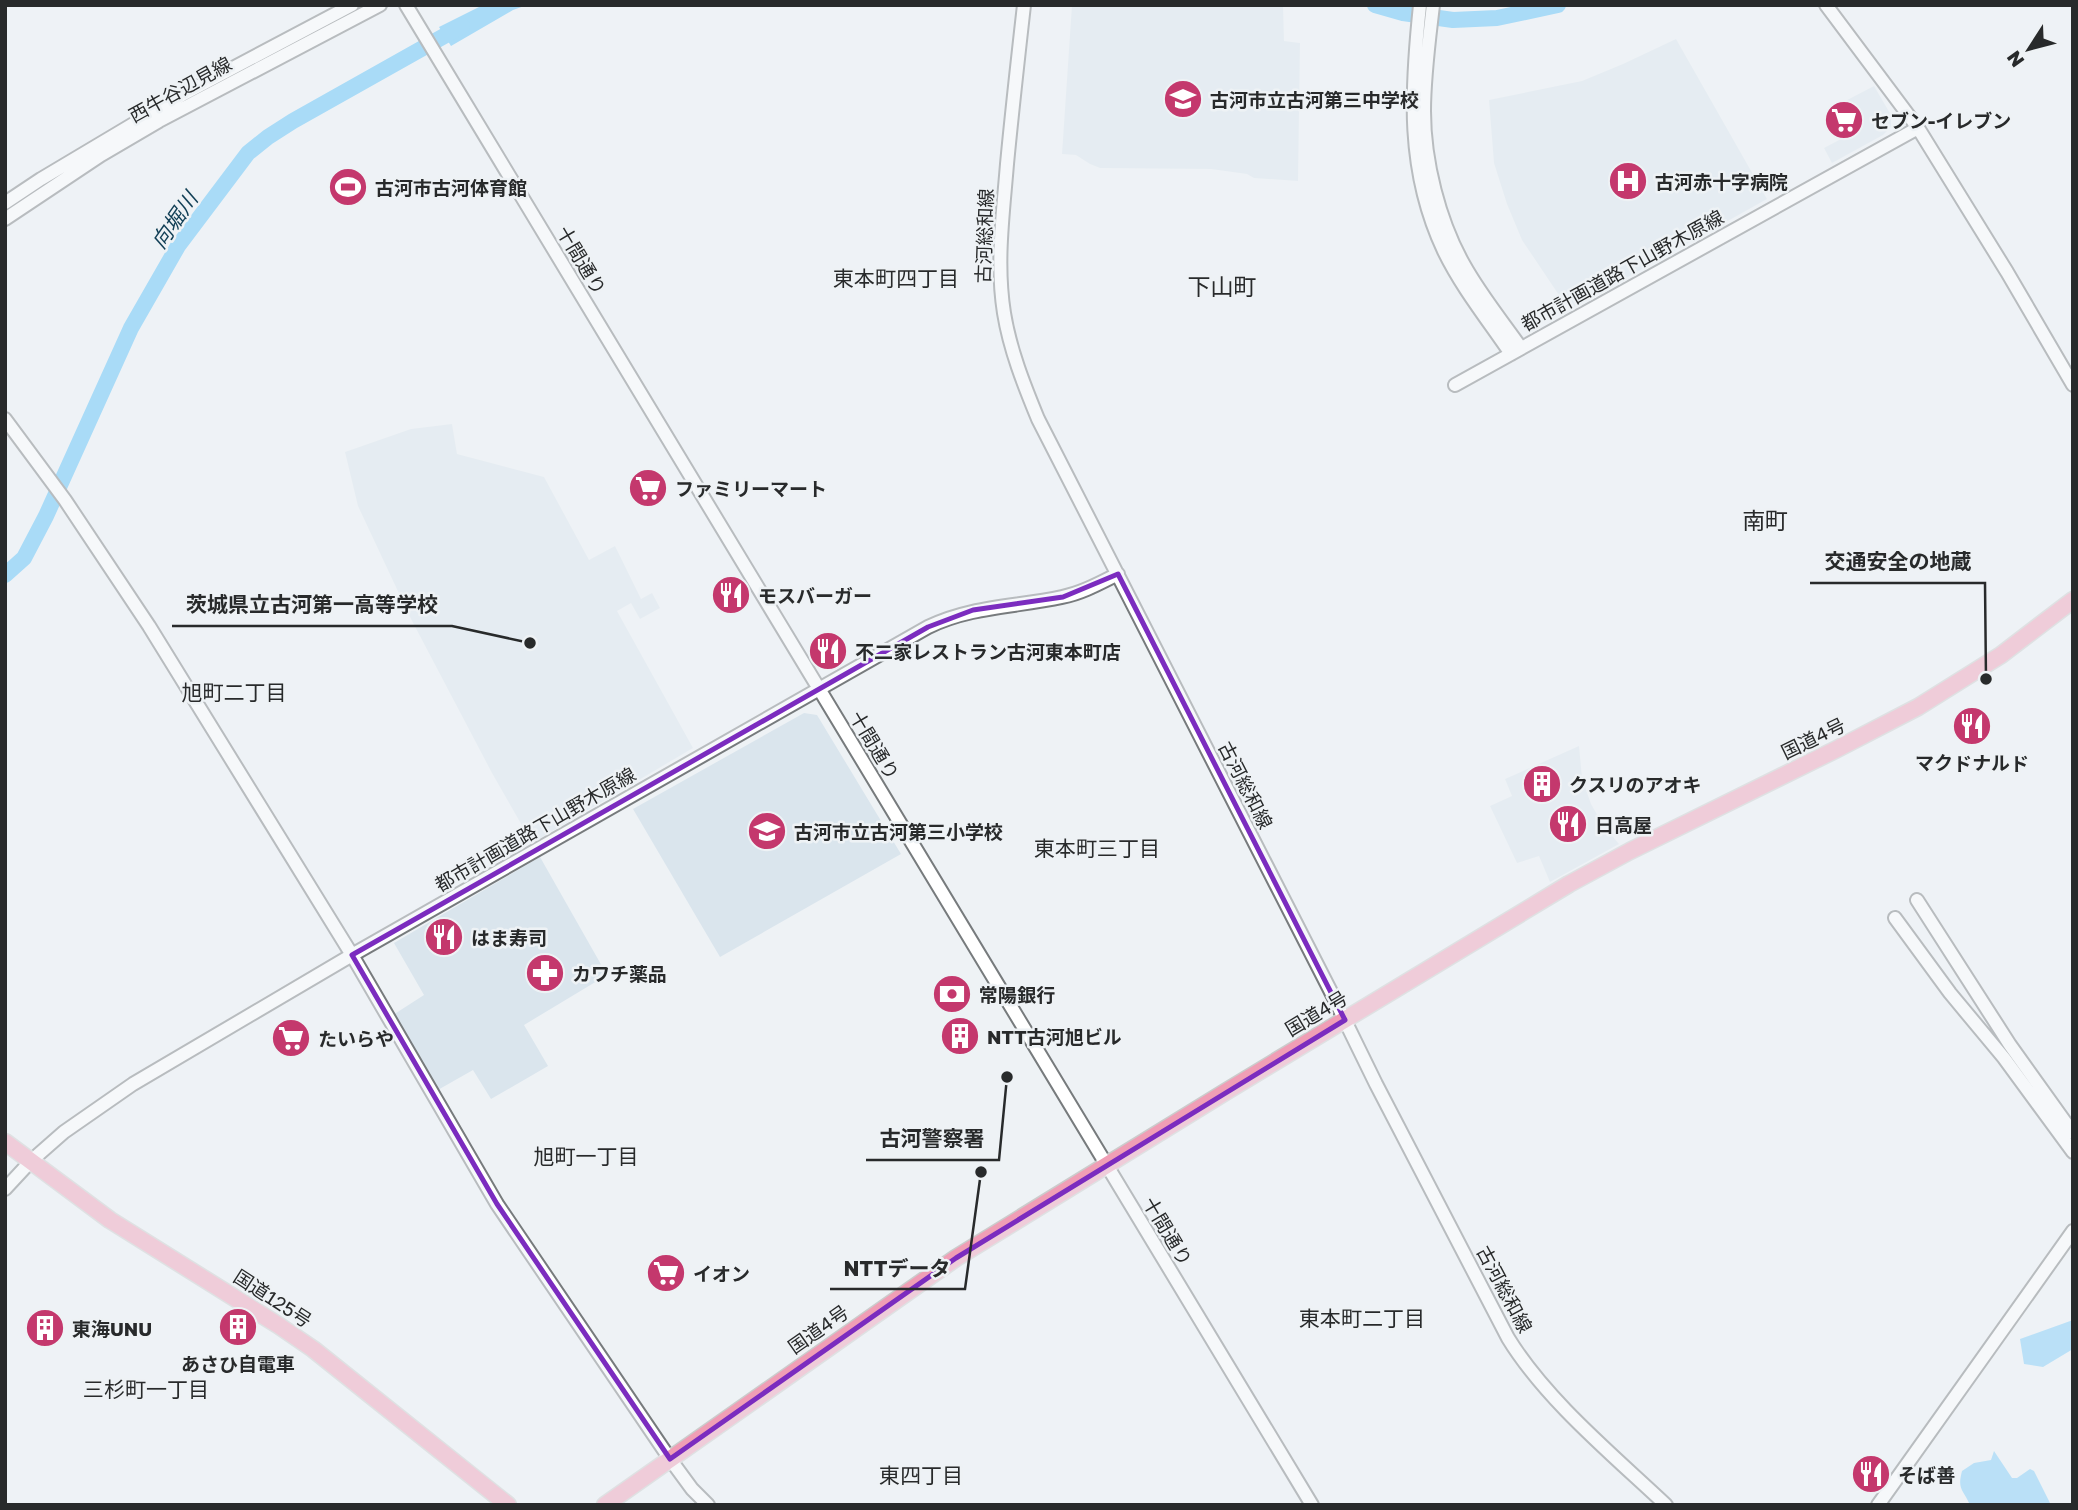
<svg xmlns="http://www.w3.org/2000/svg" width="2078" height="1510" font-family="'Golos Text','Noto Sans JP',sans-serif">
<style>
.built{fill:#dae5ed}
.forest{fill:#7bcbf9}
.water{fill:#54bff9}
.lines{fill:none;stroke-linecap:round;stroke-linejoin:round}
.river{stroke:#54bff9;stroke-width:16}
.secondary-casing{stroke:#777b7d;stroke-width:16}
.highway-casing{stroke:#cbcccc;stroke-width:19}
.secondary{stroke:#fff;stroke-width:12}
.highway{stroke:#f09eb5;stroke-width:16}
.marked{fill:none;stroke:#7b2cbf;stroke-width:5;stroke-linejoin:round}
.labels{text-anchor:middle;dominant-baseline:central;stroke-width:5;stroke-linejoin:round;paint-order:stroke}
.street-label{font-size:19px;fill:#282a2b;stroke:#eef2f5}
.poi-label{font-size:19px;font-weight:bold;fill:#282a2b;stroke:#eef2f5;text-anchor:start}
.water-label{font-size:21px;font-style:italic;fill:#113f56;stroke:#eef2f5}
.neighbourhood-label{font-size:21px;fill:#282a2b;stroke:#eef2f5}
.quarter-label{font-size:23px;fill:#282a2b;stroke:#eef2f5}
.leader{fill:none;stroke:#282a2b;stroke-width:2.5}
.callout-dot{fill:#282a2b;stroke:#eef2f5;stroke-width:2.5}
.callout-label{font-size:21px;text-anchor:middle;font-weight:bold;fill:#282a2b;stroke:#eef2f5;stroke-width:5;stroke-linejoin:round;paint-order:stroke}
</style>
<rect width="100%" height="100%" fill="#eef2f5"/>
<!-- built -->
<path class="built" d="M1072,5H1283L1284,41L1300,43L1298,181L1254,178L1247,174L1211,169L1100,168L1090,164L1076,155L1062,154Z
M1676,39L1767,199L1569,310L1522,240L1507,204L1494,163L1489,100L1582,81L1623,64Z
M1874,86L1891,115V127L1883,135L1832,163L1824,148L1843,138L1828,110Z
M452,424L457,454L544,477L589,560L615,546L641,599L652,593L660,608L640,619L631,603L617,611L693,748L532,843L492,773L410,617L358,506L345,452L411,429Z
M804,713L817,715L901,854L720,957L633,809Z
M1579,746L1582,778L1591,804L1603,825L1619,844L1550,882L1539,856L1517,863L1490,806L1512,796L1505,779Z
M540,857L607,975L524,1025L548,1066L491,1099L473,1070L436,1091L393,1015L424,995L394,943Z"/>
<!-- forest -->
<path class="forest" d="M2073,1320V1349L2043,1367L2024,1364L2020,1339Z
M1994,1451L2012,1478H2017L2030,1469L2034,1471L2051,1505H1970C1963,1489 1957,1490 1962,1471L1974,1463L1991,1460Z"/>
<!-- water -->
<path class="water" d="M483,5H527L513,10L451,46L439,27Z"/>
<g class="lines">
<!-- river -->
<path class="river" d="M1375,5L1403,13L1453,20L1497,18L1558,5
M5,575L24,558L46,516L131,328L178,246L248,153L268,137L293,121L462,26"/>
<!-- secondary casing -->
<g class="secondary-casing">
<path id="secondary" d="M406,5L1312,1505
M1024,5C1018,58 1012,111 1007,164C1003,214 996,263 1004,313C1010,350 1024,385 1038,419L1330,990L1376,1084L1508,1338C1546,1400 1613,1455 1666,1505
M1420,5C1411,91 1406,171 1444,251C1462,288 1488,320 1511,354
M1433,5C1429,40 1424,76 1424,111C1424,161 1439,221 1464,265C1480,294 1502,321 1521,348
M1826,5L1918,128L2007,272L2073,385
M5,203L41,179L182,95L352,5
M5,219L101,155L159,121L380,5
M1455,385L1918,128
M5,419L65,500L149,626L352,955L497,1204L670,1459L692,1489L708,1505
M1917,900L2010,1045L2073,1133
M1895,918L1950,993L2004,1058L2073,1152
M5,1189L31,1161L64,1132L133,1084L352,955L928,627C971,606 1016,607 1062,597C1082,593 1100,583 1118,574
M1878,1505L2073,1231"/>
</g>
<!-- highway casing -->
<g class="highway-casing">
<path id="highway" d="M5,1142L110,1220L278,1325L313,1349L508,1505
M605,1505L956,1258L1227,1091L1569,884L1630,851L1835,750L1918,707L2001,655L2073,600"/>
</g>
<!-- secondary -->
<use href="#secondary" class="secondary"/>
<!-- highway -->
<use href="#highway" class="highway"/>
</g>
<!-- marked area -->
<path d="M0 0H2078V1510H0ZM1118,574L1345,1020L956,1258L670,1459L497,1204L352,955L928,627L973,610L1063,597Z" fill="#eef2f5" fill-opacity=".55" fill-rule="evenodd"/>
<path class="marked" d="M1118,574L1345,1020L956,1258L670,1459L497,1204L352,955L928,627L973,610L1063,597Z"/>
<!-- icons -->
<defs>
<g id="school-disc" transform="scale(2.0125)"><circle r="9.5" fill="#c4386d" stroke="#eef2f5"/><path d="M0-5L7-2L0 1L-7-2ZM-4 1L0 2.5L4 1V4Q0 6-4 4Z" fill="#fff"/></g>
<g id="supermarket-disc" transform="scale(2.0125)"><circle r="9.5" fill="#c4386d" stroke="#eef2f5"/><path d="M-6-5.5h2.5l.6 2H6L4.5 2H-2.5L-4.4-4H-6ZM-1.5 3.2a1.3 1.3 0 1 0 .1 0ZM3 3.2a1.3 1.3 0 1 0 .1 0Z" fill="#fff"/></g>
<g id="hospital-disc" transform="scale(2.0125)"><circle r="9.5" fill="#c4386d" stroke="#eef2f5"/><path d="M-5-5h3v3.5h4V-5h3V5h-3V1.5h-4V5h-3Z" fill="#fff"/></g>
<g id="stadium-disc" transform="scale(2.0125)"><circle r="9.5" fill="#c4386d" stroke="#eef2f5"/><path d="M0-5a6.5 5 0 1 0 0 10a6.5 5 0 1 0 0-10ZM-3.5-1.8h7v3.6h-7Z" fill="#fff"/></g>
<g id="restaurant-disc" transform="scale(2.0125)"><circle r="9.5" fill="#c4386d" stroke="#eef2f5"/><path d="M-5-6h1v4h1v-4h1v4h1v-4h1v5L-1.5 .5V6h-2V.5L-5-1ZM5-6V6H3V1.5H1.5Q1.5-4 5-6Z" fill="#fff"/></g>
<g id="building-disc" transform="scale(2.0125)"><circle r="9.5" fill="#c4386d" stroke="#eef2f5"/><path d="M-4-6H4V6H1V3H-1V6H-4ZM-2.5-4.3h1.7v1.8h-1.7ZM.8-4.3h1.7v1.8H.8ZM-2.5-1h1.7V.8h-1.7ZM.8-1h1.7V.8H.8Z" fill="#fff"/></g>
<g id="pharmacy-disc" transform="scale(2.0125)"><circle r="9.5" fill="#c4386d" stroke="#eef2f5"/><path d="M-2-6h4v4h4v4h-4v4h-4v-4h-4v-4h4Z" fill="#fff"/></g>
<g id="bank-disc" transform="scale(2.0125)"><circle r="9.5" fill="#c4386d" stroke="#eef2f5"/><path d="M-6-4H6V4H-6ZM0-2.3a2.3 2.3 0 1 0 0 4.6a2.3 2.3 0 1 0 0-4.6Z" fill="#fff"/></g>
</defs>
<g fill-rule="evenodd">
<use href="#school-disc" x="1183" y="99"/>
<use href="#supermarket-disc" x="1844" y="120"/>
<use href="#hospital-disc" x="1628" y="181"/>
<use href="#stadium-disc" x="348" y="187"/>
<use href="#supermarket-disc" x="648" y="488"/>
<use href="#restaurant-disc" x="731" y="595"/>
<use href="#restaurant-disc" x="828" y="651"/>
<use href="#restaurant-disc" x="1972" y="726"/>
<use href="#building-disc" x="1542" y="784"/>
<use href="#restaurant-disc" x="1568" y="824"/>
<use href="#school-disc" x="767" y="831"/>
<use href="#restaurant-disc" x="444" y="937"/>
<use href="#pharmacy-disc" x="545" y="973"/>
<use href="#bank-disc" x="952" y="994"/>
<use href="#building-disc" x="960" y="1036"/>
<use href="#supermarket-disc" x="291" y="1038"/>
<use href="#supermarket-disc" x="666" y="1273"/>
<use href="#building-disc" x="238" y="1327"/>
<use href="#building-disc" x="45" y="1328"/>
<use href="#restaurant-disc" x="1871" y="1474"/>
</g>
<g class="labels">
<!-- street labels -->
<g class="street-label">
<text transform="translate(180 89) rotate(-29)">西牛谷辺見線</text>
<text transform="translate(984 236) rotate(-88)">古河総和線</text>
<text transform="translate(582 260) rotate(59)">十間通り</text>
<text transform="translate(1622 270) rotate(-29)">都市計画道路下山野木原線</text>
<text transform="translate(1813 738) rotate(-26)">国道4号</text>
<text transform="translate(875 745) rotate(59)">十間通り</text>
<text transform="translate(1246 785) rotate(63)">古河総和線</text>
<text transform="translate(535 829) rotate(-30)">都市計画道路下山野木原線</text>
<text transform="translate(1316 1013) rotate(-31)">国道4号</text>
<text transform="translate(1168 1231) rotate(59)">十間通り</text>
<text transform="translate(1505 1289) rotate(62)">古河総和線</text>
<text transform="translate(273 1298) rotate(33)">国道125号</text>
<text transform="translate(818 1329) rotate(-35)">国道4号</text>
</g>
<!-- poi labels -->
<g class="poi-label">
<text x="1210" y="99">古河市立古河第三中学校</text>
<text x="1871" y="120">セブン-イレブン</text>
<text x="1655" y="181">古河赤十字病院</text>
<text x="375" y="187">古河市古河体育館</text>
<text x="675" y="488">ファミリーマート</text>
<text x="758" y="595">モスバーガー</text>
<text x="855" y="651">不二家レストラン古河東本町店</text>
<text x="1972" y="762" text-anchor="middle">マクドナルド</text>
<text x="1569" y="784">クスリのアオキ</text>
<text x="1595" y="824">日高屋</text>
<text x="794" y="831">古河市立古河第三小学校</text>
<text x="471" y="937">はま寿司</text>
<text x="572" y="973">カワチ薬品</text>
<text x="979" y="994">常陽銀行</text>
<text x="987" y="1036">NTT古河旭ビル</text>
<text x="318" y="1038">たいらや</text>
<text x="693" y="1273">イオン</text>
<text x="72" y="1328">東海UNU</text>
<text x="238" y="1363" text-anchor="middle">あさひ自電車</text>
<text x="1898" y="1474">そば善</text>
</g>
<!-- water labels -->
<g class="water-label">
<text transform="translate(174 220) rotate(-55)">向堀川</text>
</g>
<!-- neighbourhood labels -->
<g class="neighbourhood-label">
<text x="896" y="278">東本町四丁目</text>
<text x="234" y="692">旭町二丁目</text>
<text x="1097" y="848">東本町三丁目</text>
<text x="586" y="1156">旭町一丁目</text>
<text x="1362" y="1318">東本町二丁目</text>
<text x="146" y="1389">三杉町一丁目</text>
<text x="921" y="1475">東四丁目</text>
</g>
<!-- quarter labels -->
<g class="quarter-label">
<text x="1222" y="286">下山町</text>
<text x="1765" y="520">南町</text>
</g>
</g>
<!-- callouts -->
<path class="leader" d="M1986 679L1985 583H1810M530 643L452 626H172M1007 1077L999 1160H866M981 1172L965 1289H830"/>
<g class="callout-dot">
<circle cx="1986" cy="679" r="7"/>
<circle cx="530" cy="643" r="7"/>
<circle cx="1007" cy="1077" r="7"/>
<circle cx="981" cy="1172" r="7"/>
</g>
<g class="callout-label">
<text x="1898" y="569">交通安全の地蔵</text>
<text x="312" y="612">茨城県立古河第一高等学校</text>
<text x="932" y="1146">古河警察署</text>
<text x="897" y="1276">NTTデータ</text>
</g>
<!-- border -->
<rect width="2078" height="1510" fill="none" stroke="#282a2b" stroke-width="14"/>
<!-- north arrow -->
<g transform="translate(2029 49) rotate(234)" stroke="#eef2f5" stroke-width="5" paint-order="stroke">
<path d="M0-5L12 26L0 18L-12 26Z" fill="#282a2b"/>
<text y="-10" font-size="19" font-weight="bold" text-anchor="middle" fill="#282a2b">N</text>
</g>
</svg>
